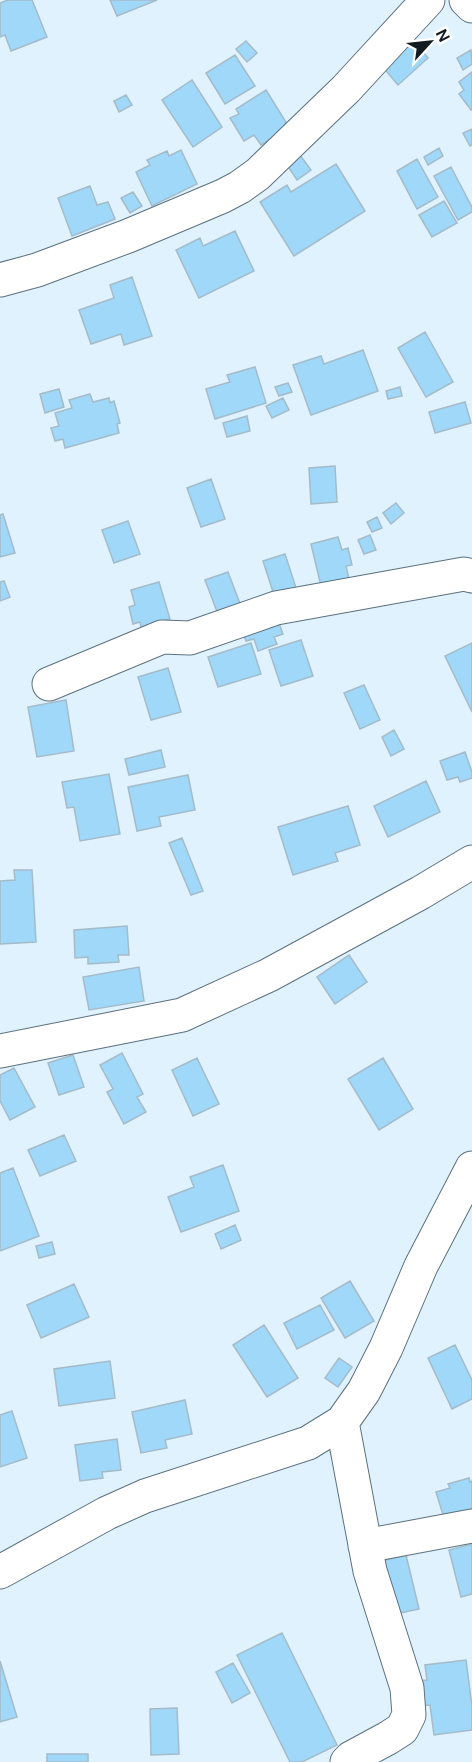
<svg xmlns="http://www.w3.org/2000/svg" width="472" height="1762" font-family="'DM Sans',sans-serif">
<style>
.building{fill:#a0d8f9;stroke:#a4bbc9;stroke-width:1.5}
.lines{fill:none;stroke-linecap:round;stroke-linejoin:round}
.minor-casing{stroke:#5c717e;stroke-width:35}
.minor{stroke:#fff;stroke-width:33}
</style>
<rect width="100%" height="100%" fill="#dff2fe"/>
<!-- building -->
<path class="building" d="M8,0H32L47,37L11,51L5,35L0,37V3Z
M110,0H157L117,16Z
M413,40L428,58L398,85L382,66Z
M246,41L257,53L247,62L236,49Z
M471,50L472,64L463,70L457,58Z
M235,55L255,86L225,104L206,73Z
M472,72V109L471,110L459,94L464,90L459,82Z
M192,80L222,127L193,147L162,100Z
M266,90L289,127L261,145L254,135L244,141L230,118L239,114L236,109Z
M126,95L132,105L119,112L114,101Z
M472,129V145L470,146L463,133Z
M439,148L443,156L428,165L424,157Z
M181,150L197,184L152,206L136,172L150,165L147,160L167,151L169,156Z
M300,155L311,170L297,180L287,165Z
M417,159L438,197L417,209L397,171Z
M336,164L365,211L294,256L260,202L287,185L291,192Z
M451,167L472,207V212L458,220L434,176Z
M90,186L97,205L108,202L115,219L72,236L58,198Z
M133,192L142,206L130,213L121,198Z
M444,201L457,223L432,237L419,215Z
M235,231L254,271L199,298L176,250L200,238L203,246Z
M132,277L152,336L124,345L121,334L91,344L79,310L114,298L110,285Z
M425,332L453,382L426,397L398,348Z
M363,350L378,391L311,415L293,365L321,356L324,364Z
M255,367L266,403L215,419L206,389L230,382L227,375Z
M288,383L292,392L279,396L275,387Z
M400,387L402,396L388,399L386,391Z
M59,389L64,407L45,413L40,394Z
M90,394L93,402L109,398L110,403L114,401L120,423L117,424L119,433L65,448L63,439L55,441L51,428L59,426L55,413L72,408L69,400Z
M283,398L289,410L272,418L266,406Z
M465,402L471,423L435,433L429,412Z
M247,416L250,431L227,437L223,423Z
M335,466L337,502L311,504L309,468Z
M211,479L225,519L201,527L187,488Z
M396,503L404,513L391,524L383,513Z
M3,514L15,553L0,557V515Z
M377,517L382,528L372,532L367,522Z
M128,521L140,554L114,563L102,530Z
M370,535L376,550L364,554L358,540Z
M338,537L342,550L348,548L352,565L346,566L349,579L321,586L311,544Z
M285,554L297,591L275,598L263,561Z
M228,572L244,614L221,622L205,580Z
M4,581L10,597L0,601V582Z
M159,582L170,619L141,627L140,622L133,624L129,607L135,605L131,590Z
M276,615L283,634L274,637L277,644L258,651L254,639L246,641L241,627Z
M301,640L313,676L281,686L269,650Z
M251,643L261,674L218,687L208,657Z
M472,643V712L445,656Z
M168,668L181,712L151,720L138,677Z
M364,685L380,720L360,729L344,693Z
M66,700L74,751L37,757L28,707Z
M394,730L404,749L391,756L382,737Z
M161,750L165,767L129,775L125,759Z
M465,752L472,772V778L460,782L458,777L447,780L440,761Z
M109,774L120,834L80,841L74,807L67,808L62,782Z
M188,775L195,810L159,817L161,826L137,831L128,787Z
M426,781L440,812L388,837L374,806Z
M348,806L360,845L335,853L338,861L293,875L278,827Z
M182,838L203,891L191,895L169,843Z
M14,870H32L36,942L0,944V881L15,880Z
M127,926L129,955H118L119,962L88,964V957L75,958L74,930Z
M349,955L367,982L335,1004L317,977Z
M139,967L144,1001L89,1010L83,977Z
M122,1053L143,1094L137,1097L146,1112L124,1124L107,1092L113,1089L100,1065Z
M73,1055L84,1087L59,1095L48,1063Z
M197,1058L219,1104L193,1116L172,1070Z
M383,1058L413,1109L379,1130L348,1079Z
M14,1068L35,1107L10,1120L0,1101V1075Z
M64,1135L76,1161L40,1176L28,1150Z
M223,1165L239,1211L181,1232L168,1197L194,1187L190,1177Z
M13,1168L39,1236L0,1251V1173Z
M235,1225L241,1240L221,1249L215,1234Z
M52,1242L55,1254L39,1258L36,1246Z
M350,1281L374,1321L345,1338L321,1298Z
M74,1284L89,1317L41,1338L27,1305Z
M320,1305L334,1330L297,1349L284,1323Z
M264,1325L298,1378L267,1397L233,1345Z
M455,1345L472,1380V1399L452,1409L428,1358Z
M339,1358L352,1367L338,1387L325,1378Z
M110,1361L115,1398L59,1406L54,1369Z
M185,1400L192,1434L165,1440L167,1448L141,1453L132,1412Z
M12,1411L27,1458L0,1467V1415Z
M117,1439L121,1470L102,1472L103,1478L80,1481L75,1445Z
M469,1478L470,1482L472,1481V1513L445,1521L436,1492L450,1488L448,1484Z
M472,1544V1594L461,1597L449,1550Z
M406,1555L419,1609L391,1615L378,1562Z
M282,1633L337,1745L302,1762H290L237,1655Z
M466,1660L472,1706V1730L434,1735L430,1705L420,1706L417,1681L427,1680L425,1665Z
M0,1661L17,1717L0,1722Z
M233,1663L250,1693L232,1703L216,1672Z
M177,1708L179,1754L151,1755L150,1709Z
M47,1754H88V1762H47Z"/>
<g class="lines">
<!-- minor casing -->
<g class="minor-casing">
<path id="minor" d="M466,0L472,6
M0,280L37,270L128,236L223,196L240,187L258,174L346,89L428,0
M49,684L162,637L190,638L276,608L464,574L472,576
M0,1051L182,1015L269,975L420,893L472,862
M342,1422L370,1571L407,1688L409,1715L402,1729L388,1738L351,1758L347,1762
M365,1546L472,1526
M0,1572L107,1513L145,1496L308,1443L342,1422L364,1391L386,1348L421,1266L472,1168"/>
</g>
<!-- minor -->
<use href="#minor" class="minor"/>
</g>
<!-- north arrow -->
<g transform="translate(430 42) rotate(63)" stroke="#ffffff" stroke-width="4.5" paint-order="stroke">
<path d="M0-4.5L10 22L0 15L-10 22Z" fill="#121b20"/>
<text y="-9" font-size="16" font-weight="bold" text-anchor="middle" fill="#121b20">N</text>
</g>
</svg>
